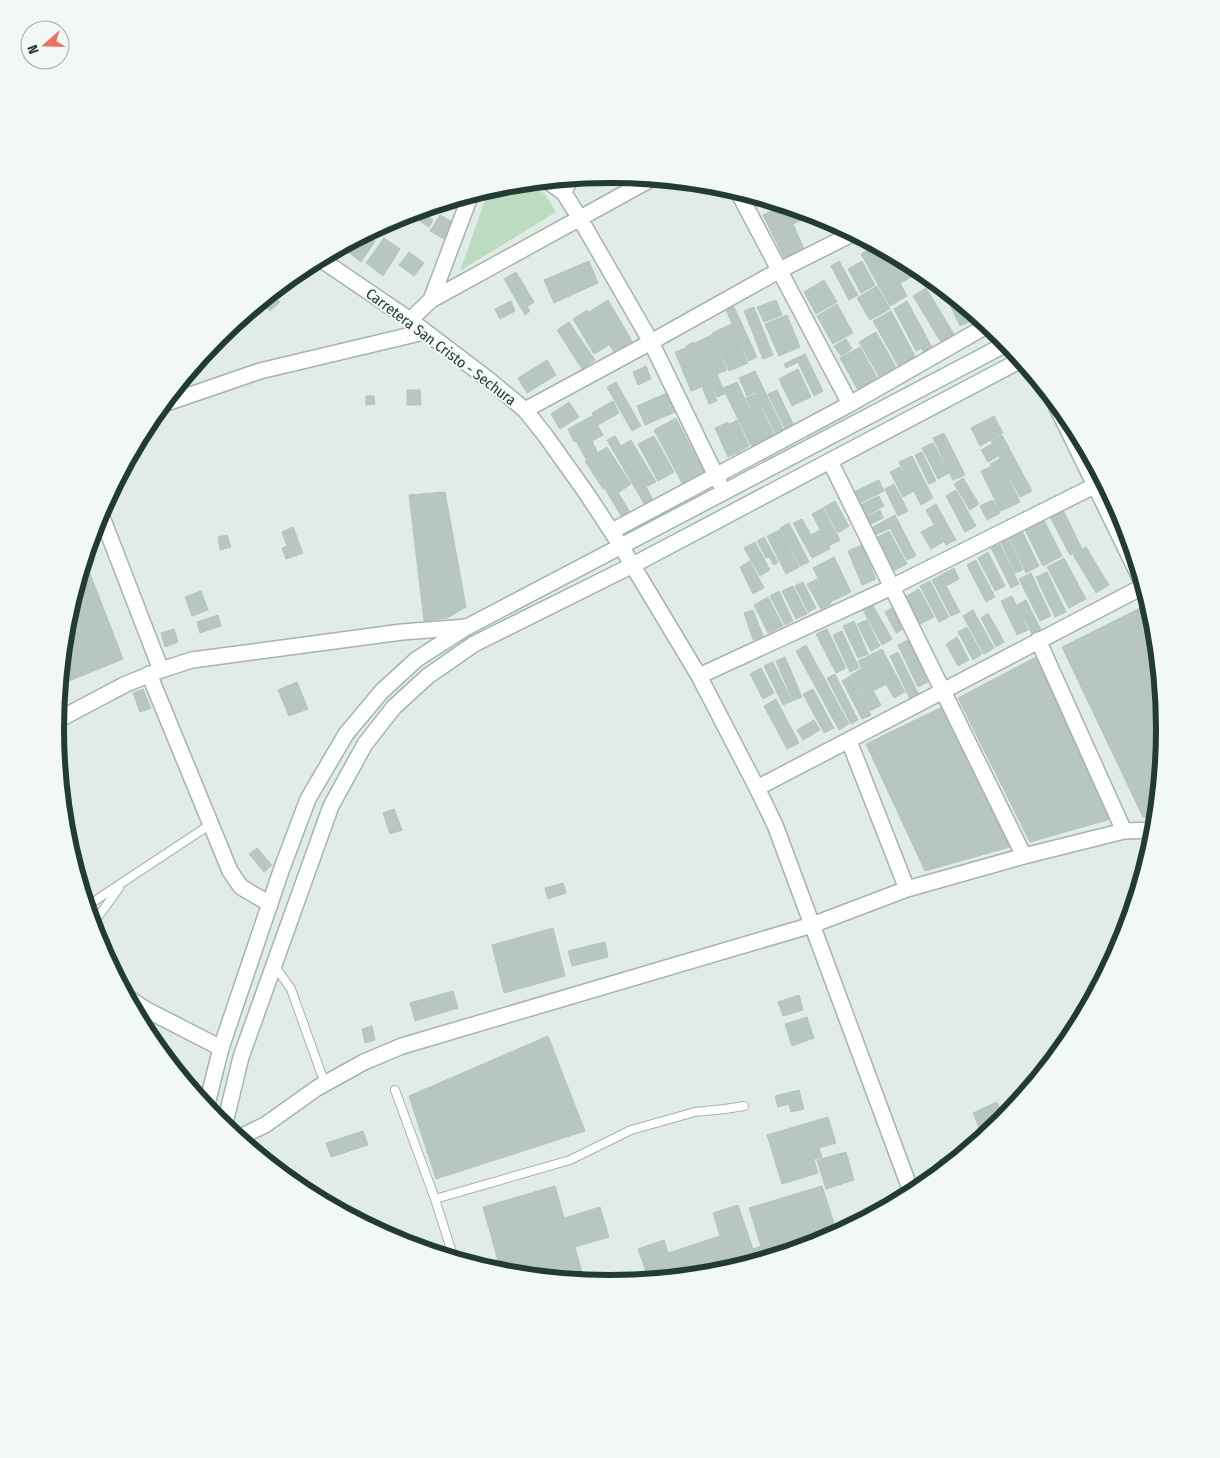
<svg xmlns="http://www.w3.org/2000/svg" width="1220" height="1458" font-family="'Fira Sans Condensed',sans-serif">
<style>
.green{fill:#bbdcc0}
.building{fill:#b7c6bf;stroke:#b4c5bc}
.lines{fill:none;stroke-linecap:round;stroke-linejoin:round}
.service-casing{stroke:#a5b4ac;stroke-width:10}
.minor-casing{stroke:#a5b4ac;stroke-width:18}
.tertiary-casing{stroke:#a5b4ac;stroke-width:18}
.secondary-casing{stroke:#a0b7ad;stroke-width:18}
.service{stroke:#fff;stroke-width:8}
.minor{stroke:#fff;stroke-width:15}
.tertiary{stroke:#fff;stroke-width:15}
.secondary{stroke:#fff;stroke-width:15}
.labels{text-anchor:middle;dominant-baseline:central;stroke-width:4;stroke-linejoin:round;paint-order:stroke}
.street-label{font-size:15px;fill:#223c32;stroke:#f2f8f5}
.rim{fill:none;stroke:#223c32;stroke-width:6}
</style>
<rect width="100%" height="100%" fill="#e2ece6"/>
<!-- green -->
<path class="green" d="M517,183L538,190L545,194L556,212L460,271L489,189L502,185Z"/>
<!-- building -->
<path class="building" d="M784,205L814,214L793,224L804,249L784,258L763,215Z
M427,207L423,214L433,220L429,227L407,213Z
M440,215L454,223L444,239L430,231Z
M365,234L375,241L361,262L348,252L358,237Z
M384,238L400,249L383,276L366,263Z
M876,245L880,247L907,296L890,306L861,254Z
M881,247L917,267L920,272L900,283Z
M409,252L424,263L414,276L399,265Z
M589,261L598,283L554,303L544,280Z
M839,261L858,295L849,300L831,266Z
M862,261L875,285L861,293L848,269Z
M516,272L534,302L527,307L530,311L525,315L504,279Z
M824,280L837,302L816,314L804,292Z
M877,286L890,309L870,320L857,298Z
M941,286L966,307L973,320L960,326Z
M926,288L955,336L942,344L913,296Z
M273,295L280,302L270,311L263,304Z
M608,300L632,341L614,352L589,312Z
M776,300L782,315L764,322L757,307Z
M511,301L515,311L500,319L495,309Z
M907,301L933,349L924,354L922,348L916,351L894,309Z
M837,304L853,333L833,344L817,316Z
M734,307L757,357L749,361L726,310Z
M754,307L773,355L763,359L744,311Z
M587,310L609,345L594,354L573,319Z
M891,311L916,358L899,367L873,321Z
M787,315L800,347L779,356L765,324Z
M569,322L595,360L582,369L557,330Z
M732,324L748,363L729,371L712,333Z
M876,332L897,369L880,378L859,342Z
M712,335L727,370L717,374L725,394L717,397L695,343Z
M846,339L852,349L841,356L834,346Z
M694,342L717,401L709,404L686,346Z
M860,347L879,381L859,392L840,358Z
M686,348L701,387L691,391L675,352Z
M805,354L823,391L814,396L798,362L786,368L784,364Z
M547,360L556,375L527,393L518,378Z
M646,366L651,379L638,385L633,372Z
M798,369L811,397L792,406L779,379Z
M755,371L783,429L775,433L755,392L747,396L739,378Z
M616,382L641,426L632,431L607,387Z
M737,382L764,440L751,446L723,388Z
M407,390H420L421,405H407Z
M777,390L793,424L785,429L768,394Z
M667,393L675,412L645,425L637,406Z
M755,394L774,435L764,439L746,398Z
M366,396H374L375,404L366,405Z
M613,401L619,413L598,425L592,413Z
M569,402L579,417L560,429L551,414Z
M592,416L599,428L574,442L568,429Z
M994,416L1003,433L980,446L971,428Z
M676,418L705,474L683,485L654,430Z
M737,420L749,446L742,450L730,424Z
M728,422L741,451L728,457L715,428Z
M599,428L603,435L592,441L598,453L586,459L576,441Z
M944,433L965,475L953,480L933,438Z
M1002,435L1032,491L1020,497L991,441Z
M615,436L621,446L631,440L656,482L646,487L654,502L646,507L607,440Z
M654,436L674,472L658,481L638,444Z
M933,443L949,473L938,479L922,448Z
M992,444L998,456L988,462L981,450Z
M607,447L625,475L603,489L585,461Z
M922,452L936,481L929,484L915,455Z
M912,456L933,498L921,505L899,462Z
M1000,459L1020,502L1010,507L990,464Z
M900,467L914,491L903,497L890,472Z
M990,467L1010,507L1000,511L981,471Z
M625,475L631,484L619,492L613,483Z
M963,478L979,504L970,510L954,484Z
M879,480L884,491L860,503L854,492Z
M613,484L633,517L625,522L605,489Z
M894,484L908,511L898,516L885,489Z
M956,490L976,526L965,532L946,496Z
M445,492L466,607L447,618L424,621L409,495Z
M879,496L884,506L865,516L860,505Z
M993,500L1000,513L987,520L980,506Z
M835,501L849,526L838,533L824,507Z
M936,504L956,540L946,545L926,510Z
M823,508L840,540L829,546L812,514Z
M880,510L883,518L869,525L866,517Z
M1063,510L1082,549L1070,555L1050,517Z
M895,515L916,556L907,560L890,528L875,535L871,528Z
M1043,518L1062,556L1043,566L1024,528Z
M802,519L811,535L820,530L830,549L812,558L793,523Z
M789,523L809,562L800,566L780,528Z
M934,525L943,542L931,549L921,532Z
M293,527L303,553L286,559L282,548L287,546L282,532Z
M1021,529L1039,566L1026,573L1008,535Z
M780,530L799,567L786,574L767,536Z
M889,531L907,564L893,571L876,538Z
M227,535L231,547L220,550L218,537Z
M764,537L778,562L774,565L769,557L766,558L757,541Z
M1008,538L1023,570L1015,573L1001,542Z
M755,542L770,570L760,576L744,548Z
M1000,544L1019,584L1011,588L991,548Z
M862,545L876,579L862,585L848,551Z
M1086,547L1109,585L1096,593L1073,555Z
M988,552L1005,586L995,591L978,558Z
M834,557L851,592L830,602L813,568Z
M1064,558L1086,599L1069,608L1047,567Z
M976,560L995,597L986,602L967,565Z
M750,561L764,588L753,594L740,567Z
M87,566L123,659L64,683L60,674L66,620L81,570Z
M954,568L959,579L946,586L960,612L951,616L932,580Z
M1047,572L1066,612L1055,617L1036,577Z
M1031,573L1051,616L1040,621L1019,579Z
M817,579L831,604L821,609L807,584Z
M930,581L949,617L939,622L920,586Z
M803,582L816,608L808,612L795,586Z
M793,586L807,614L796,619L782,591Z
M919,589L934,617L920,624L905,597Z
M201,591L208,610L192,616L185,597Z
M779,591L793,621L785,625L770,596Z
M1012,596L1028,630L1017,635L1001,601Z
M768,597L783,626L768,633L754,605Z
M1026,600L1041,630L1032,634L1017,605Z
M871,602L892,639L882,645L862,608Z
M894,607L905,628L896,633L885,612Z
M1140,608L1157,643L1165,729L1156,817H1143L1062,647Z
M753,610L763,636L753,640L744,613Z
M973,610L994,648L984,654L963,616Z
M988,613L1004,642L996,647L981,618Z
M218,615L221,626L200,633L197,622Z
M867,620L880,646L871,651L857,624Z
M854,621L868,654L858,658L843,626Z
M967,627L982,654L973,660L958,632Z
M174,629L178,642L165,647L161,633Z
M827,629L846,668L836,673L816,634Z
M842,631L859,668L850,672L833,635Z
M957,637L969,660L958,666L946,644Z
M908,640L928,682L918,687L898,645Z
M806,645L849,724L839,730L796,651Z
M882,649L905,692L894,698L886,684L873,691L858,661Z
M898,652L919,695L910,699L890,656Z
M785,657L802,697L793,701L776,661Z
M1036,657L1111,819L1030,842L958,698Z
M773,662L792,701L783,705L764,666Z
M761,668L774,693L763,699L750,674Z
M861,669L881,705L870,711L851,675Z
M835,674L858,720L851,724L827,678Z
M850,676L871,715L862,719L842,681Z
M297,682L308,709L289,716L278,690Z
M143,689L151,708L140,712L133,693Z
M813,689L834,728L824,733L803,694Z
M776,699L799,743L787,749L764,706Z
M942,707L1010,847L925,871L866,744Z
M814,720L820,730L803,740L797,730Z
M394,809L402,830L390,834L383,813Z
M257,848L272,865L264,872L249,854Z
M563,883L566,893L548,899L545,888Z
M553,928L565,976L504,993L492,945Z
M605,942L608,957L572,966L568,951Z
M453,991L458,1008L415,1021L410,1003Z
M799,995L803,1010L783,1016L778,1002Z
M807,1017L814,1038L792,1046L785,1024Z
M372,1026L375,1040L365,1043L362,1029Z
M548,1036L585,1131L436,1179L409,1096Z
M799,1090L804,1109L791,1112L789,1104L778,1107L775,1096Z
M997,1102L1004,1119L980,1130L973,1113Z
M828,1117L836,1143L819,1148L822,1157L814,1159L818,1173L782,1184L767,1135Z
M363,1131L368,1145L331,1157L326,1143Z
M966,1150L967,1151L943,1170L939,1160Z
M846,1152L854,1180L826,1189L817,1160Z
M555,1186L564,1218L600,1207L609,1237L575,1247L585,1282L501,1273L479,1267L498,1261L483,1207Z
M822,1186L835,1226L875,1214L822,1242L765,1259L749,1208Z
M738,1205L753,1249L761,1246L765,1259L718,1273L649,1280L638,1249L664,1240L668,1253L720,1236L713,1213Z"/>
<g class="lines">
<!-- service casing -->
<g class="service-casing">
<path id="service" d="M87,906L211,824
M92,925L119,888
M274,965L291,989L325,1084
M395,1090L435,1199L454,1259
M435,1199L570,1160L631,1130L695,1112L725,1109L744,1106"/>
</g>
<!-- minor casing -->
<g class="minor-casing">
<path id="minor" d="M546,180L564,193L579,217L651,342L719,482
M737,190L850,404
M564,193L570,178
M431,300L471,194
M410,320L431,300L653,178
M997,332L1001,346
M1052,397L1143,584
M161,405L260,371L424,332
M525,410L651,342L780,270L854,233
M830,461L1024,856
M100,512L161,670
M612,531L850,404L988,325
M621,546L699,676L757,788L775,825L912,1194
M1038,640L1124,831
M149,674L230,871L241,887L270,904
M699,676L892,587L1104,481
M56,721L126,684L161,670L192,660L402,632L467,627
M849,741L907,889
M757,788L1144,586
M127,997L145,1009L221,1048
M238,1138L265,1125L317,1088L364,1062L402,1046L812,925L907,889L1024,856L1124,831L1155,830"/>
</g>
<!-- tertiary casing -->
<g class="tertiary-casing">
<path id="tertiary" d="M319,258L410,320L489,380L525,410L545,435L587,494L621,546"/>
</g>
<!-- secondary casing -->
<g class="secondary-casing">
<path id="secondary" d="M206,1108L221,1048L282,868L308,799L346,734L382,691L417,659L467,627L1008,343
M224,1127L241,1057L331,806L365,744L394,707L428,676L474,644L633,565L1021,360"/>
</g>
<!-- service -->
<use href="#service" class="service"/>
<!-- minor -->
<use href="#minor" class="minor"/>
<!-- tertiary -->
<use href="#tertiary" class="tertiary"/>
<!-- secondary -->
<use href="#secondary" class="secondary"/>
</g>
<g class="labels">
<!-- street labels -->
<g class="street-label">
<text transform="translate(441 347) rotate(37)">Carretera San Cristo - Sechura</text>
</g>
</g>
<!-- crop -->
<path d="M0 0H1220V1458H0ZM64 729a546 546 0 1 1 1092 0a546 546 0 1 1-1092 0Z" fill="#f2f8f5" fill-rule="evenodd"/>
<path class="rim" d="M64 729a546 546 0 1 1 1092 0a546 546 0 1 1-1092 0Z"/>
<!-- north arrow -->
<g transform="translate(45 45) rotate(250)"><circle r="24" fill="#f2f8f5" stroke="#9fada7"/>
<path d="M0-4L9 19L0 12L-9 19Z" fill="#ee705e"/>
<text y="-8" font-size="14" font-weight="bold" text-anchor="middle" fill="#223c32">N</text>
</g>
</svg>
